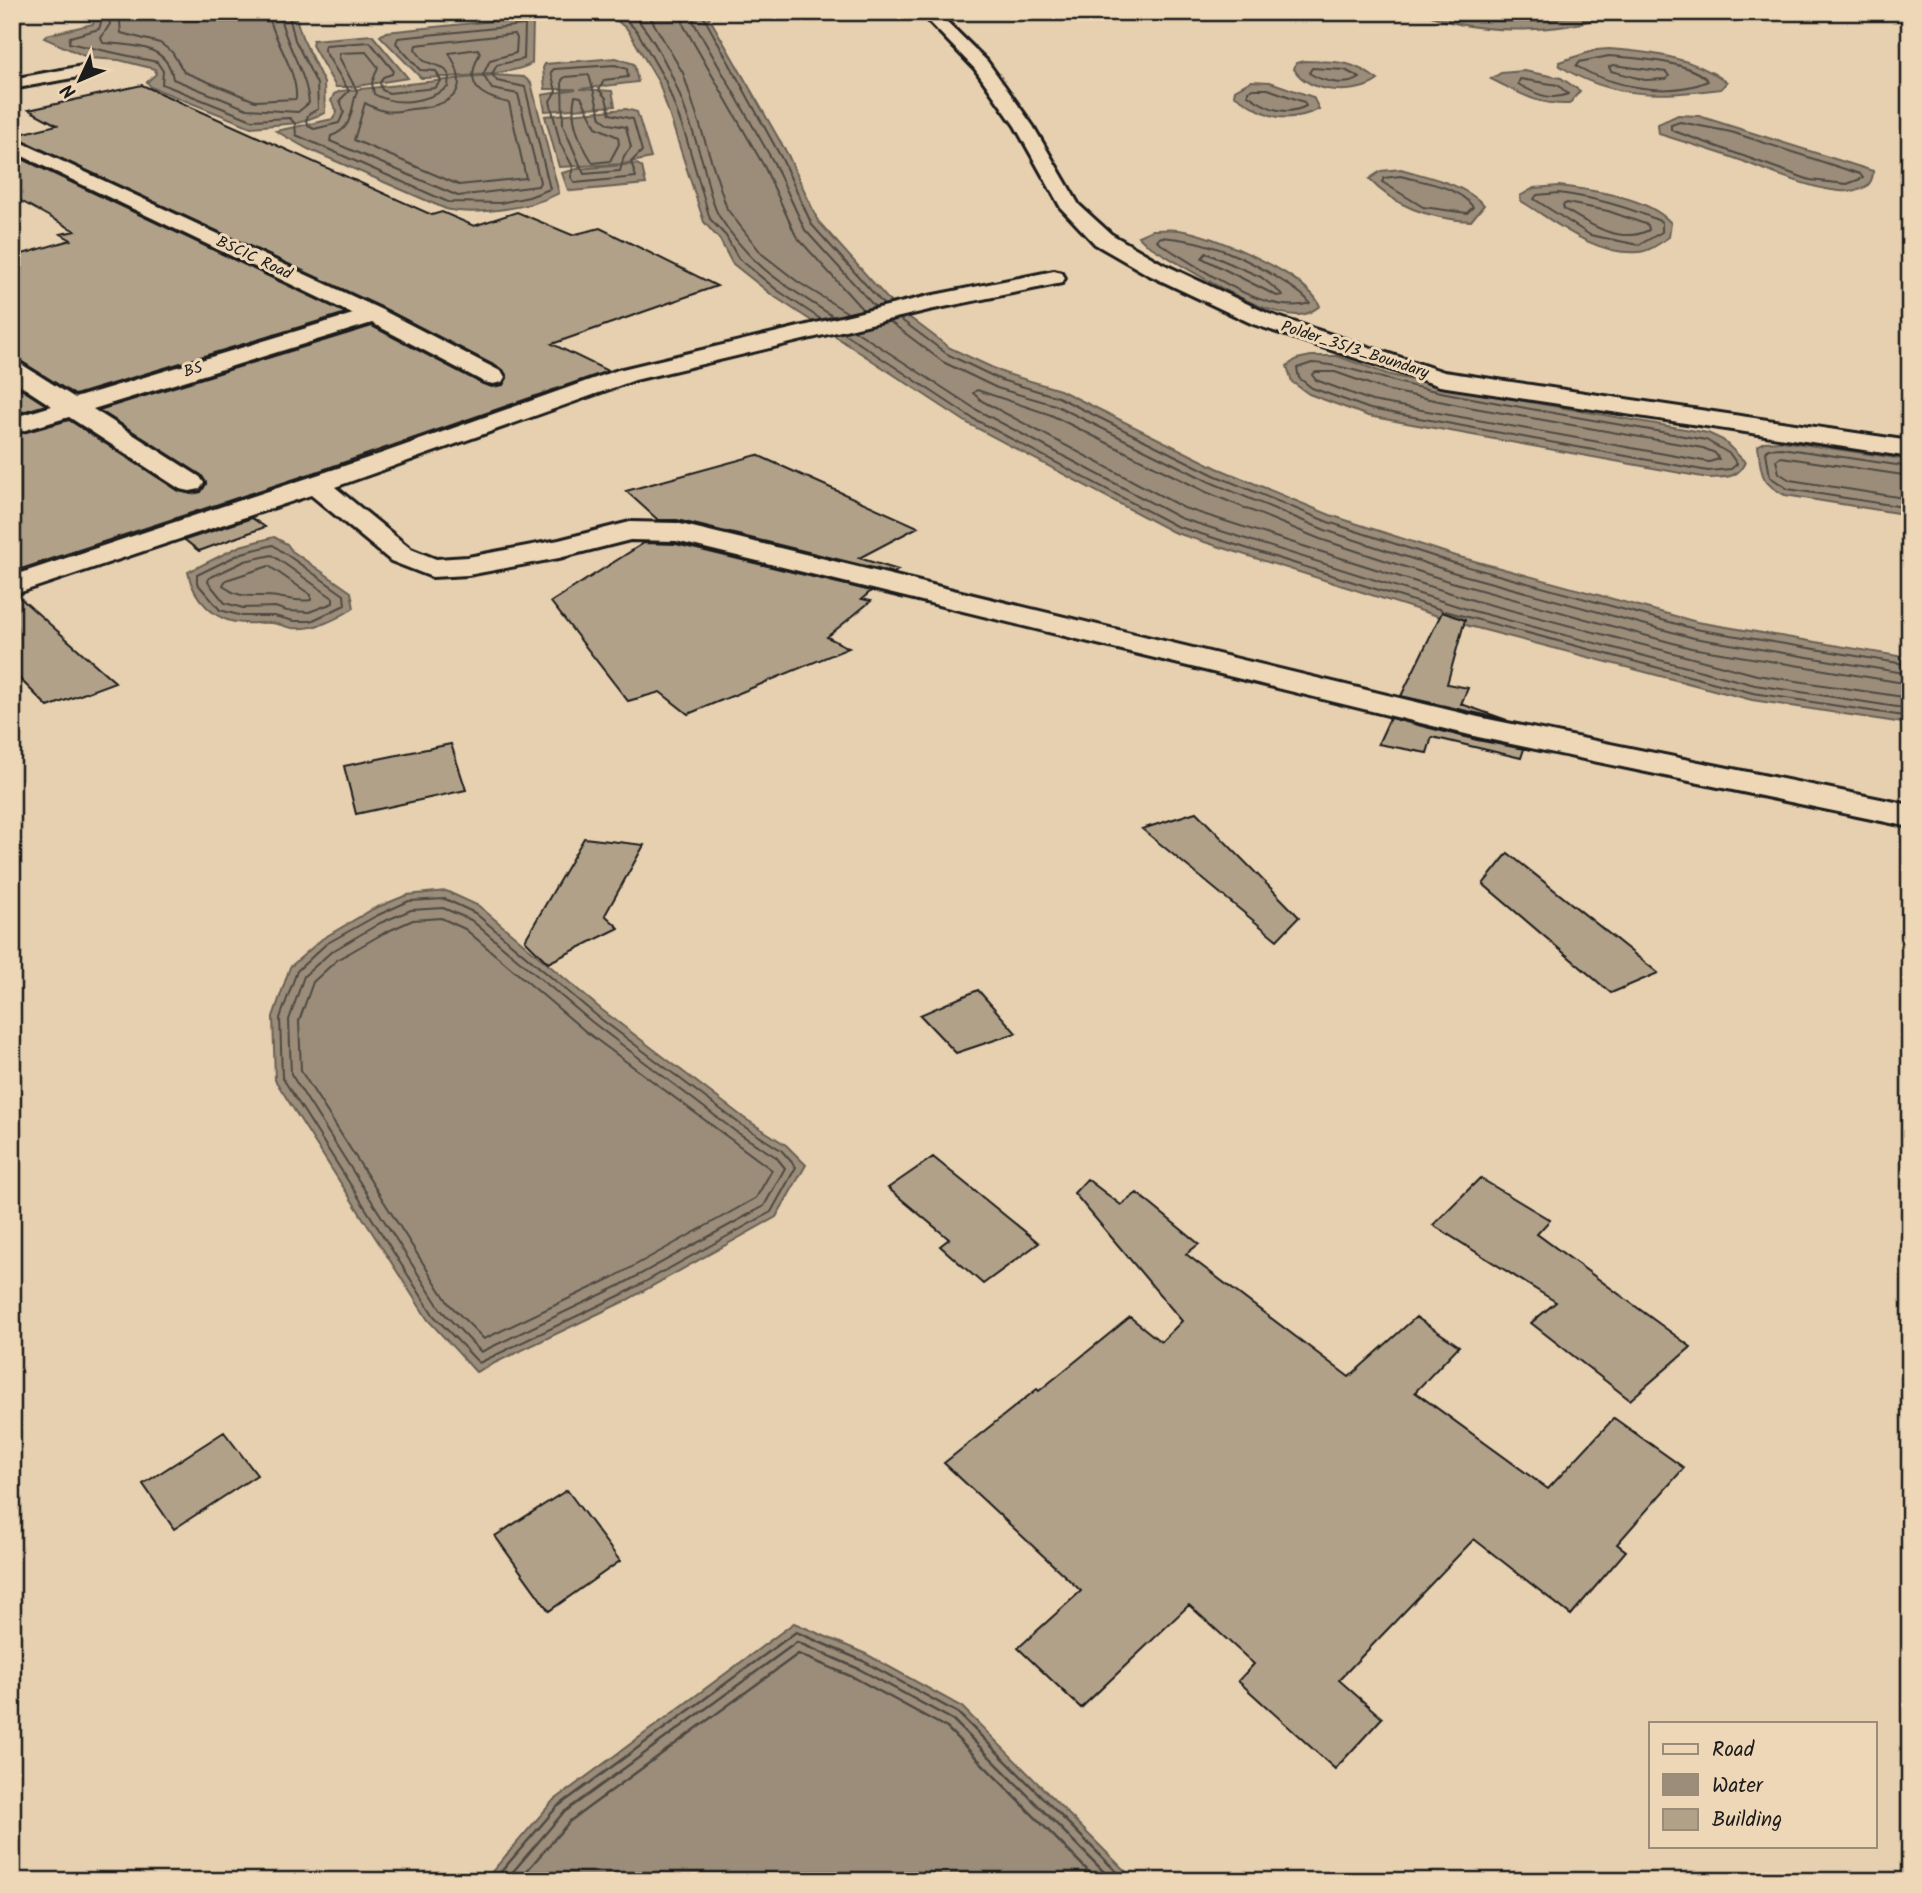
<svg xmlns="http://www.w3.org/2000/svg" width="1922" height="1893" font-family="Kalam,sans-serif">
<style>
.water{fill:#9b8d7a;stroke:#686054;stroke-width:2}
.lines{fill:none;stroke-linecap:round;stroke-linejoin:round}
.shore-far1{stroke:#4f4942;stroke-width:2}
.shore{stroke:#4f4942;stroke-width:2.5}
.building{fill:#b1a189;stroke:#1c1c1c;stroke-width:2}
.minor-casing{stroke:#1c1c1c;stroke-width:6}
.tertiary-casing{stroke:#1c1c1c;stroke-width:6}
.minor{fill:#eed7b6;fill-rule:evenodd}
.tertiary{fill:#eed7b6;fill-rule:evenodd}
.labels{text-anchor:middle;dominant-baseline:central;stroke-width:6;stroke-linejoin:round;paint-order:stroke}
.far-street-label{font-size:16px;fill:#1c1c1c;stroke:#eed7b6}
</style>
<rect width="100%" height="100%" fill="#e6d0b0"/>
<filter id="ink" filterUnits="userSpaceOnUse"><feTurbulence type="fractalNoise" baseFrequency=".0143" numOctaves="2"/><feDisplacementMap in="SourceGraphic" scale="14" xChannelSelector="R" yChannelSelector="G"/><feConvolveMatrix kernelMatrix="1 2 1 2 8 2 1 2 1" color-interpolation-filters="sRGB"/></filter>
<g filter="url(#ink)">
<!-- water -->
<path class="water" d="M88,12H294L302,37L324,83L325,113L298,123L251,127L151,87L147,82L156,74L155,69L119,60L89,58L44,38L47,35L93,24L94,20Z
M607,12H706L788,155L818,221L893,305L950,348L1004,373L1060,390L1217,468L1330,515L1456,556L1697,622L1910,658V724L1752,700L1469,626L1173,532L969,424L772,295L732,263L720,240L704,222L659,83L628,30Z
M1424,12H1601L1605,14C1569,36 1459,34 1424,12Z
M524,18L533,19L532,63C514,76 445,77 421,78L380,36L386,32Z
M372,35L408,78L351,87H336L312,45L313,40Z
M1609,49C1650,52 1693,57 1727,82L1721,89C1662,96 1613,100 1560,66L1559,62L1596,50Z
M616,58L634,64L638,82L580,89L612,91L615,106L545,111L542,95L576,89H545L543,68L545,64Z
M1304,61C1337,62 1350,59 1378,80C1357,96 1308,94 1294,69L1296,63Z
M1524,71L1561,78L1580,91L1569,104C1536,105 1520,93 1491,79L1501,73Z
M494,75L524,77L531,83L559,193C532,208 476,216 446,209L308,149L276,131L333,119L337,111L331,101L334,94L341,91Z
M1251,81L1270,82L1313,97L1319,109C1283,126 1266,116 1234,95L1235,90Z
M626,109L637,112L651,158L623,164L559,167L545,116Z
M1678,115L1699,116L1873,171C1873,220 1758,166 1737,159C1711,150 1685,142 1659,134L1658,124Z
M637,164L642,167L646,184L572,191L568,190L562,173L577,169Z
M1401,169C1431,178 1462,183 1484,205L1471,221C1433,219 1396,208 1369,179L1381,171Z
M1559,186C1592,190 1648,197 1671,223L1669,237C1660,243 1650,251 1639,252C1595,256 1556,222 1521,201L1520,196L1534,188Z
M1152,230C1161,230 1170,229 1179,230C1212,234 1308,275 1320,306C1315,309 1310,313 1305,314C1269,323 1179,263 1146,244L1138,236Z
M1311,356H1337L1390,375L1466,391L1708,433L1723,440L1745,462C1738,479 1725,477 1708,478L1368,416L1309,394L1292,382L1287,366L1297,359Z
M1781,441L1910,460V515L1785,495C1760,483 1761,473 1758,446L1764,442Z
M274,537L287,544L292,551L351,592L354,608C335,620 316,630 292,628C285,627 278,623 271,623C262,622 253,624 244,623C215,622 193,599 188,572L240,546Z
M446,891L479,906L602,1010L744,1118L786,1145L806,1165L776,1217L627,1300L476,1372L428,1320L275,1080L273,1017L290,967L322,939L373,909L407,895Z
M794,1623L866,1654L962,1707L1135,1881H484L552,1802Z"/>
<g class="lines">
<!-- shore-far1 -->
<path class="shore-far1" d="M97,12L102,20L99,29L70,37L69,43L157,62L163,71L162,84L252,120L290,118L295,124L296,135L448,202L500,203L529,197L550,189L525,87L497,81L492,74L497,65L524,59L525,25L398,38L396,43L420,70L436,71L441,81L435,88L389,93L382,90L380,83L383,77L392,74L393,70L370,42L325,45L324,50L349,91L340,100L344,112L339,123L314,129L308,126L306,120L309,114L318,109L317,84L295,40L288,12
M108,12L110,24L101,38L103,43C132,45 168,44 173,79L247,109L298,112L309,103C306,70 284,44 279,12
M119,12L121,33L160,43L172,52L184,72L255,101L296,99C298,70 273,41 268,12
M618,12L637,31L665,80L686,137L710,219L726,236L738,258L777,290L822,320
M631,12C669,54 685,107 702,160C707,177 710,201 719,216C753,269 783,284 834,317
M647,12L683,73L727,209L762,254L798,282L848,313
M681,12L684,26L765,168L796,236L863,310
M692,12L694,23L774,163L805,230L875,307
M701,12L782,159L812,225L884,305
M1441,12C1492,26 1540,22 1592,12
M514,34L517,38L516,53L490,60L483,75L492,89L518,94L540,182L538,186L458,196L330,141L331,136C354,128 350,110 357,91L339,57L340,53L366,52L378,67L372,83L374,94C396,107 428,102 448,87L449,75L444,68L424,61L415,49L416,45Z
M478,49L480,53C463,86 479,96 509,103L526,178L459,185L354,140L365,103C371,106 378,110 385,111C393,113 404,110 412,109C451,106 473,93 449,53Z
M1609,56C1634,58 1692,61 1708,81C1668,98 1613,87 1576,66L1579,62Z
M615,65L627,69L628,77L604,80L599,90L606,98L610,114L633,119L642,151L631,162L636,177L575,183L571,177L573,167L560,143L550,101L556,91L551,72L554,69Z
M1613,65L1666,72L1669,76L1666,79L1645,80L1611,71L1609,67Z
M1312,68L1345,70L1360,78C1346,87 1323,82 1309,73Z
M589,75L601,118L609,124L626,127L631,147L624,156L620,171L584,174L563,125L562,80L565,77Z
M1520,79L1558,85L1568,94C1550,102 1534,93 1518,84Z
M1253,89H1268L1304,102L1306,106C1285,117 1266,108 1248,95V91Z
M575,96L581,97L596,127L618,137L619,144L610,161L593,163C580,142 569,121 575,96Z
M1680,122L1731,132L1860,174L1863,178L1847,184L1810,180L1671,130V125Z
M1400,176C1423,182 1458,186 1473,207L1467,213L1423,207L1382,182L1384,178Z
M1559,193C1595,198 1629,207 1662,222V232L1639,245L1590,235L1534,199L1537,195Z
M1567,203L1608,211L1648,225L1649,230C1620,245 1589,224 1564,209L1563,205Z
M1161,237C1207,240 1246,257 1284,282C1293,288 1304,294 1310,303C1266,318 1196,265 1159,243L1157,240Z
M1206,253L1261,277L1283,295L1277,296L1202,258Z
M900,319L947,354L1001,380L1058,397L1214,475L1328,522L1454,563L1695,629L1910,665
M889,321L943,362L997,388L1055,405L1210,482L1325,530L1452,572L1694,638L1910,674
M854,330L977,410L1180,518L1473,611L1755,685L1910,709
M842,332L972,418L1176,526L1442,610
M1312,363C1350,365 1388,382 1426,389C1519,408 1613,423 1706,440L1730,454L1737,464L1731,469L1708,471L1370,409L1312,388L1299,378L1297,368Z
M1316,372H1335L1386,390L1463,406L1703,448L1715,453L1719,459L1709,462L1372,401L1316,380L1312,375Z
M1910,467L1781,448L1768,449L1766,452L1770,477L1788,489L1910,508
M1910,476L1781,457L1776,460L1779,473L1790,480L1910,499
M273,545L344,595L345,605L311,621H294L274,616H242L220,610L197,583V575L242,553Z
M272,555L333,598V603L309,612L287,611L275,607L243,608L225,603L208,582L209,578L245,561Z
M269,566L311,595V600C298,602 290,599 277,597C256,594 239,601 223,585L226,580Z
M1445,611L1753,693L1910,717
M1910,684L1691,648L1448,581L1320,539L1206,492L1051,415L977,390L973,393L982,401L1184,508L1476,601L1757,675L1910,698
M445,899L475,913L597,1016L740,1124L781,1150L796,1167L771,1212L623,1294L479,1363L434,1316L282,1077L280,1018L297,971L326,944L376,916L409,901Z
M443,908L471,920L592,1022L735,1131L776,1157L785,1168L764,1206L619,1286L481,1352L441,1310L291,1074L289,1020L304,976L331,952L380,923L411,910Z
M441,918L465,929L585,1031L772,1170L756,1198L614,1277L484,1339L449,1304L301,1071L299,1021L313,982L337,960L384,933L413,920Z"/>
<!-- shore -->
<path class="shore" d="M493,1881L557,1807L796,1632L863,1661L958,1713L1126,1881
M505,1881L563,1813L797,1642L859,1669L953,1720L1113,1881
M518,1881L570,1821L798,1654L855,1678L947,1728L1098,1881"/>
</g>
<!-- building -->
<path class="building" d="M142,85L432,215L442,212L474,226L517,212L572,235L600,228L717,286L552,344L608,371L325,469L12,572V436L69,420L179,491L191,494L201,492L206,484L201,475L99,410L372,326L483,384L492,387L503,385L507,378L503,370L383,308L12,136L57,125L29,110Z
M12,154L346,313L75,395L22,362L12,360V257L71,240L61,234L75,231L12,196Z
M12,383L46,405L12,415Z
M757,455L918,527L859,558L898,570L894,573L677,520H658L626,491Z
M252,518L265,527L199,551L185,540Z
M644,543L676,544L871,591L862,599L871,601L827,637L849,648L688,714L660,692L628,701L551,602Z
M18,596L115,682L48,707L12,671V597Z
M1442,612L1465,620L1447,684L1468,688L1461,704L1507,720L1401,696Z
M1390,718L1477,740L1524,749L1521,758L1432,737L1427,753L1378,744Z
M451,744L466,790L356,814L344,766Z
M1196,812L1299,917L1277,940L1142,829Z
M584,838L644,845L605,915L619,928L548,963L525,940Z
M1508,853L1658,973L1611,993L1483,884Z
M978,990L1016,1033L956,1053L920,1015Z
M933,1157L1039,1243L983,1284L940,1246L949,1239L888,1188Z
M1480,1178L1550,1220L1537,1234L1691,1347L1630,1400L1531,1323L1556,1302L1433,1225Z
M1087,1179L1121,1205L1137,1193L1199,1244L1186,1254L1349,1377L1416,1317L1459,1346L1415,1392L1548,1489L1614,1418L1684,1468L1617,1544L1626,1551L1571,1615L1474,1539L1339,1680L1382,1718L1335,1769L1238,1681L1254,1664L1189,1605L1081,1708L1018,1648L1081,1591L944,1463L1037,1389L1039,1391L1130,1317L1161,1342L1182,1321L1074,1193Z
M224,1432L257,1475L174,1529L143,1484Z
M567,1490L620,1561L549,1611L495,1536Z"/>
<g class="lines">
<!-- minor casing -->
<g class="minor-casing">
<path id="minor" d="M920,12H937L987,61L1033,126L1079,205L1111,234L1163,264L1269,314L1444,372L1910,441V457L1440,386L1253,324L1147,274L1095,244L1061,208L1015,126L975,69Z"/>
</g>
<!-- tertiary casing -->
<g class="tertiary-casing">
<path id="tertiary" d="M83,66L89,67L92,71L89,75L12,89V79Z
M12,138L382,310L502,372L505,377L502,382L493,384L484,382L372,323L93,409L200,477L204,483L200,489L190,491L180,489L69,417L12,434V418L52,406L12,380V362L21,364L75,398L353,314L12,151Z
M1054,271L1062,273L1065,278L1062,283L929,310L635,380L335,487L411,549L436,559L468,557L559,540L630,522L676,523L1478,717L1910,805V827L1478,737L676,541L630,540L559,558L468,575L432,577L391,561L311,495L12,595V576L380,454L618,370L929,296Z"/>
</g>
<!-- minor -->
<use href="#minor" class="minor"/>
<!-- tertiary -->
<use href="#tertiary" class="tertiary"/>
</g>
</g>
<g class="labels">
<!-- far-street labels -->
<g class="far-street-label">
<text transform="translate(254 258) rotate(25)">BSCIC Road</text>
<text transform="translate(1355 350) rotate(18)">Polder_35/3_Boundary</text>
<text transform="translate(193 370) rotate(-17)">BS</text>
</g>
</g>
<!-- margin -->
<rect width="1922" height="1893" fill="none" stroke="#eed7b6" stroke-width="42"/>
<rect x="21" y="21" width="1880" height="1851" fill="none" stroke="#1c1c1c" stroke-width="2.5" filter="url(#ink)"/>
<!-- legend -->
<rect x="1649" y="1722" width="228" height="126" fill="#eed7b6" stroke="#9a8c78" stroke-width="2"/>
<rect x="1663" y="1744" width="35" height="10" fill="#eed7b6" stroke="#9a8c78" stroke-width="2"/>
<text x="1712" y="1756" font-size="21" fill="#1c1c1c">Road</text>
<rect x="1663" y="1774" width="35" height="21" fill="#9b8d7a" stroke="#9a8c78" stroke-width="2"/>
<text x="1712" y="1792" font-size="21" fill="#1c1c1c">Water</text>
<rect x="1663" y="1809" width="35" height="21" fill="#b1a189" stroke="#9a8c78" stroke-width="2"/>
<text x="1712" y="1826" font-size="21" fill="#1c1c1c">Building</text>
<!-- north arrow -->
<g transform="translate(80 80) rotate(226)" stroke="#eed7b6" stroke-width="5" paint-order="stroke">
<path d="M0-5L12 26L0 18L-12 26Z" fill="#1c1c1c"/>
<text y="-10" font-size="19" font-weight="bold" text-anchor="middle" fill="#1c1c1c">N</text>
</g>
</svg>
